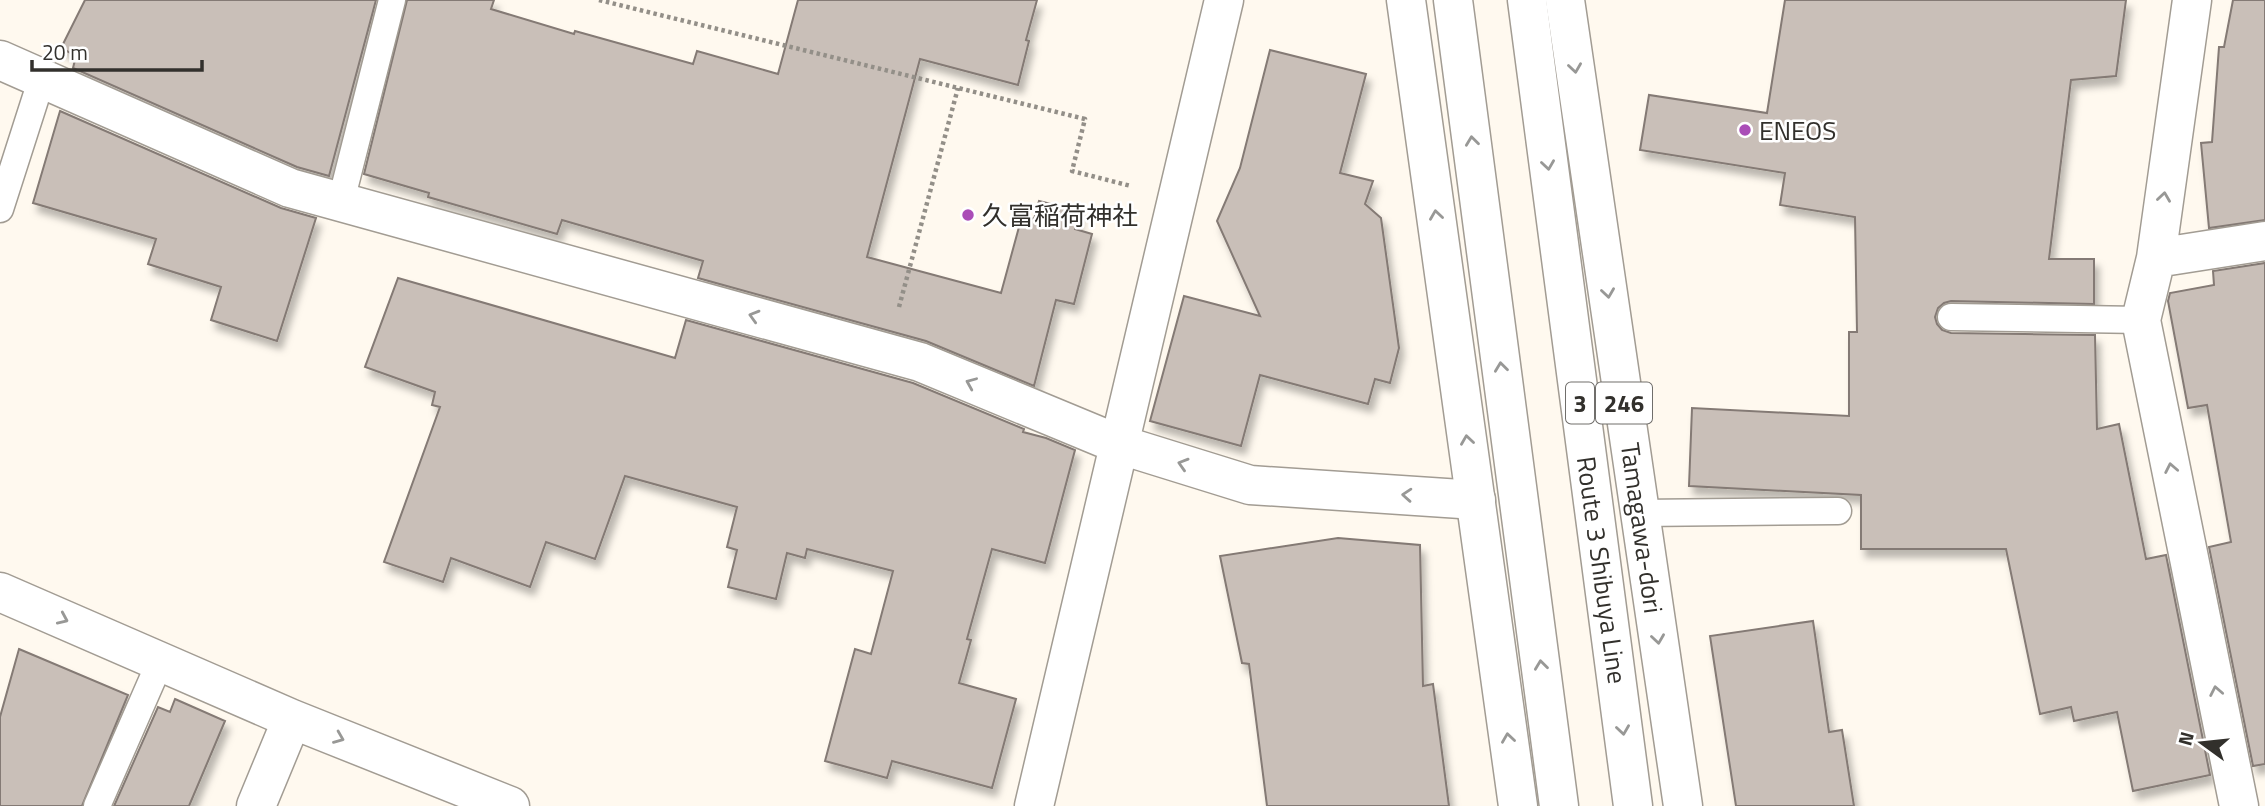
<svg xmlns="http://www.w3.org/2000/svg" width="2265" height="806" font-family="'Titillium Web','Noto Sans JP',sans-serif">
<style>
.building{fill:#c9bfb8;stroke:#847a74;stroke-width:2;filter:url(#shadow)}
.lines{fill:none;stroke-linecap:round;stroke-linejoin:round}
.service-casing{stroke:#a29c93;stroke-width:29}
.minor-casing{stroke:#a29c93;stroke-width:41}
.trunk-casing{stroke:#a29c93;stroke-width:41}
.motorway-casing{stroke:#a29c93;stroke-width:41}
.path{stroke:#938f88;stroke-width:4.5;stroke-dasharray:3.5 3.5;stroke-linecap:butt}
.service{stroke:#fff;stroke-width:26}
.minor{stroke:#fff;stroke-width:38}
.trunk{stroke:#fff;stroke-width:38}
.motorway{stroke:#fff;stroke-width:38}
.oneway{stroke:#989896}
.poi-dot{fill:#aa4db7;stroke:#fff;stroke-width:2.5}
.labels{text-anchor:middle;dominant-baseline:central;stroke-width:5;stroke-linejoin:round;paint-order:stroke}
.shield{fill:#fff;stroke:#706e6b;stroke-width:2}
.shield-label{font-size:24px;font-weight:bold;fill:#32302c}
.poi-label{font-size:26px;fill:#32302c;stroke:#fff;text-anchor:start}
.street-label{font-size:26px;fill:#32302c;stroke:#fff}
</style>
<defs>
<filter id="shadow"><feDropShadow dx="4.5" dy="8" stdDeviation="3.5" flood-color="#0004"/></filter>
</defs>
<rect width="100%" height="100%" fill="#fff9ef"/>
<!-- building -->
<path class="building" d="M85,0H376L329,176L297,167L73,68L76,56L61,48Z
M407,0H494L491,9L574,34L575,31L693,64L697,51L778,74L798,0H1037L1026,40L1029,41L1018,85L920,59L867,257L1001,293L1022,216L1034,219L1039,201L1079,211L1075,229L1092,234L1074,304L1056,300L1034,386L926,341L698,278L703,261L562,220L557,234L428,197L429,193L364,174Z
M1785,0H2126L2116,76L2071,80L2049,259H2094V304L1951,301L1944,303L1938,308L1935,317L1937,324L1942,330L1951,333L2095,335L2097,429L2119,424L2146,559L2166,555L2210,775L2133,791L2117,712L2074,721L2071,707L2040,714L2006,549H1861V495L1689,486L1692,408L1849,416V332H1857L1855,217L1780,205L1785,173L1640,150L1649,95L1767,113Z
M2233,0H2265V220L2209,228L2201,143L2212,142L2219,47H2224Z
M1270,50L1366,74L1340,173L1373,181L1365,204L1381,218L1399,348L1390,383L1375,379L1368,404L1260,375L1241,446L1150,421L1184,296L1260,316L1217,221L1240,168Z
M60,111L281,208L316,218L277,341L211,320L221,287L148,264L156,239L33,203Z
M2265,263V764L2253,766L2209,547L2231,542L2207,405L2188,408L2168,301L2170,293L2214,285L2213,271Z
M398,278L675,358L686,320L913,383L1024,429L1023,432L1046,438L1075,450L1045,563L992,549L967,639L971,640L959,683L1016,699L992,788L892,761L887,778L825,761L855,649L871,654L893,571L807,549L805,558L787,553L776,599L728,587L737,550L727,547L737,507L625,476L595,559L546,542L530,587L451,558L443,582L384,562L440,407L432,405L435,392L365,367Z
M1338,538L1420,545L1423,686L1433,684L1449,806H1267L1249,664L1242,663L1220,556Z
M1813,621L1829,732L1842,730L1854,806H1736L1710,636Z
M19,649L128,695L82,806H0V717Z
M175,699L225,721L189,806H114L158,707L170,712Z"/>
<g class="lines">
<!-- service casing -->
<g class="service-casing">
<path id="service" d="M341,201L392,0
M0,209L42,78
M1951,317L2141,320
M1640,513L1838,511
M97,806L160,662"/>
</g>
<!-- minor casing -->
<g class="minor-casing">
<path id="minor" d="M2192,0L2156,258L2141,320L2239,806
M0,60L290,188L920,362L1118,444L1250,485L1476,500
M2156,258L2265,241
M0,592L292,719L510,806
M256,806L292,719
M1034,806L1224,0"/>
</g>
<!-- trunk casing -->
<g class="trunk-casing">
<path id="trunk" d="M1406,0L1518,806
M1565,0L1683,806"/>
</g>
<!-- motorway casing -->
<g class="motorway-casing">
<path id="motorway" d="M1453,0L1559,806
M1527,0L1633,806"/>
</g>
<!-- path -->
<path class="path" d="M599,0L1085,119L1072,171L1131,186
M899,307L958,88"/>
<!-- service -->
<use href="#service" class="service"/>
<!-- minor -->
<use href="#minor" class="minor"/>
<!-- trunk -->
<use href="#trunk" class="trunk"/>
<!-- motorway -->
<use href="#motorway" class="motorway"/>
</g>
<!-- one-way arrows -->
<defs><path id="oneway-chevron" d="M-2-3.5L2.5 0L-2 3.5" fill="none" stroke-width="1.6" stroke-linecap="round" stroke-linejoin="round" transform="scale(1.75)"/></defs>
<g class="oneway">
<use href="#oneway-chevron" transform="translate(1575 68) rotate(82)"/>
<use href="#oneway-chevron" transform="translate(1472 141) rotate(-97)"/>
<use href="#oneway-chevron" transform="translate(1548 165) rotate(82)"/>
<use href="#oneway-chevron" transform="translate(2164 197) rotate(-82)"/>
<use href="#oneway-chevron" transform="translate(1436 215) rotate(-98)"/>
<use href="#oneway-chevron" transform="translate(1608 293) rotate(82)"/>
<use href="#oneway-chevron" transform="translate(754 316) rotate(-164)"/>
<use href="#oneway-chevron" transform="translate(1501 367) rotate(-97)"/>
<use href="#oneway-chevron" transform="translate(971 383) rotate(-157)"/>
<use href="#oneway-chevron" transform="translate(1467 440) rotate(-98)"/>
<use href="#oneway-chevron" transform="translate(1183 464) rotate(-163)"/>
<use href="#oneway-chevron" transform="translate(2171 468) rotate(-101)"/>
<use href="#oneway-chevron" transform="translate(1407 495) rotate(-176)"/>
<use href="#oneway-chevron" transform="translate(63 619) rotate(24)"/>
<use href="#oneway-chevron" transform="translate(1658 639) rotate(82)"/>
<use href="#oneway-chevron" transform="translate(1541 665) rotate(-97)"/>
<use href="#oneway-chevron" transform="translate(2216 691) rotate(-101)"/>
<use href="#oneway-chevron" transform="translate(1623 730) rotate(82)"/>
<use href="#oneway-chevron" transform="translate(339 738) rotate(22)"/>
<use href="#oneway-chevron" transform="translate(1508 738) rotate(-98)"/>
</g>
<!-- markers -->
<g class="poi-dot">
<circle cx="1745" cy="130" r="7"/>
<circle cx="968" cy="215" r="7"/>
</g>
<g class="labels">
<!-- shield labels -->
<g class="shield">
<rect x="1566" y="382.5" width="28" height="41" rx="5"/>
<rect x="1596" y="382.5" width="56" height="41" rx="5"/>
</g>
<g class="shield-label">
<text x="1580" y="403">3</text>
<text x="1624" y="403">246</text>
</g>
<!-- poi labels -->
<g class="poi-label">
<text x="1759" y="130">ENEOS</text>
<text x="982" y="215">久富稲荷神社</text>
</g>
<!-- street labels -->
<g class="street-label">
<text transform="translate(1642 528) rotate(82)">Tamagawa-dori</text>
<text transform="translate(1602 570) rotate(82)">Route 3 Shibuya Line</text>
</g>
</g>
<!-- north arrow -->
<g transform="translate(2202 743) rotate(285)" stroke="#ffffff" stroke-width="5" paint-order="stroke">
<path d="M0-5L12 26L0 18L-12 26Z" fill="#32302c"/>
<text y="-10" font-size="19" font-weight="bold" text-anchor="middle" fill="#32302c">N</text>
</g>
<!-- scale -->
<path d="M32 60v10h170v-10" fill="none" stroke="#32302c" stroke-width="3.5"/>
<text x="42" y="60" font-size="21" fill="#32302c" stroke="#ffffff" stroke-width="5" paint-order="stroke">20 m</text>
</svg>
